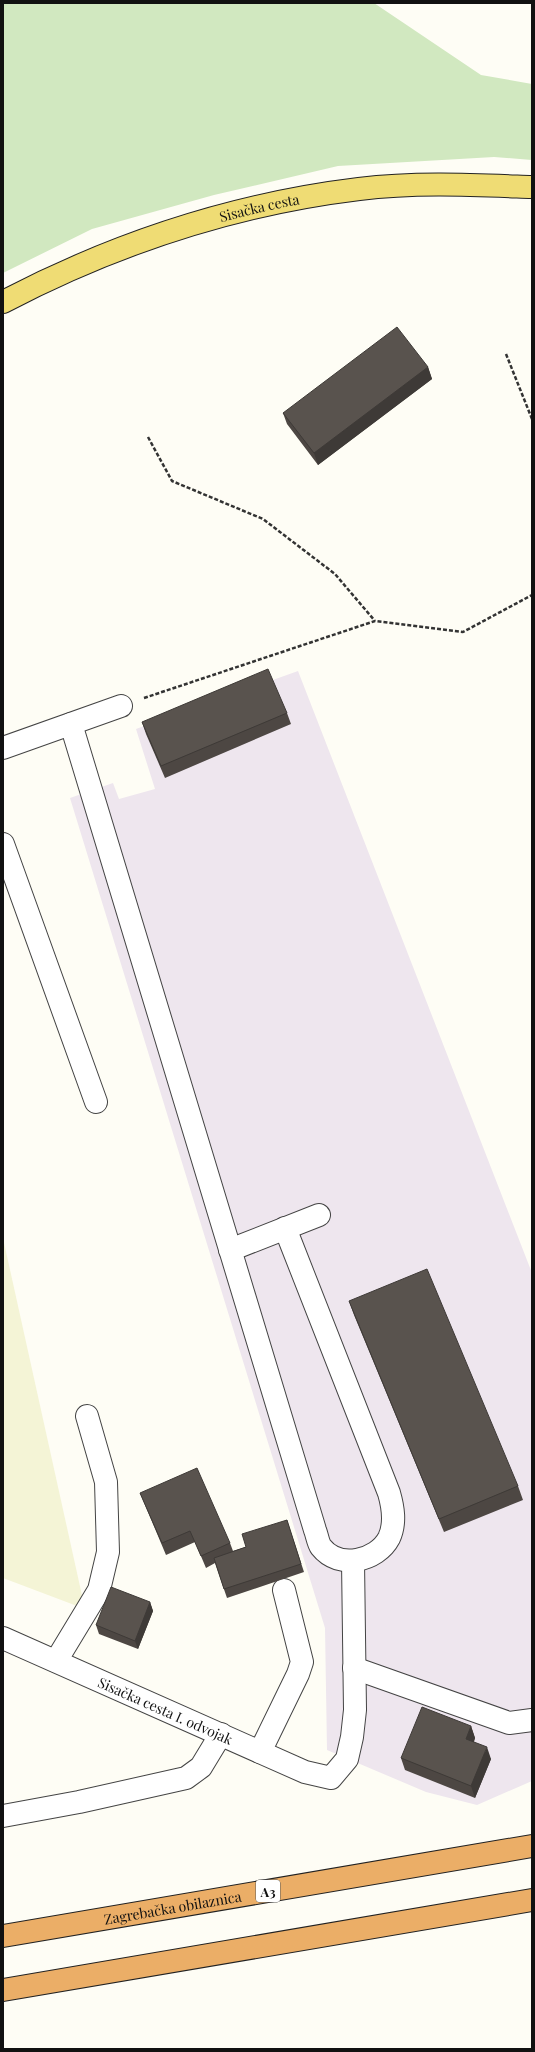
<svg xmlns="http://www.w3.org/2000/svg" width="535" height="2052" font-family="'Playfair Display',serif">
<style>
.industrial{fill:#eee6ee}
.farmland{fill:#f4f4d6}
.green{fill:#d1e8c0}
.lines{fill:none;stroke-linecap:round;stroke-linejoin:round}
.minor-casing{stroke:#444;stroke-width:24}
.major-casing{stroke:#222;stroke-width:24}
.highway-casing{stroke:#222;stroke-width:24}
.path{stroke:#333;stroke-width:2.5;stroke-dasharray:4 2;stroke-linecap:butt}
.minor{stroke:#fff;stroke-width:22}
.major{stroke:#efdc74;stroke-width:22}
.highway{stroke:#ebae67;stroke-width:22}
.wall{fill:#4d4743}
.shaded-wall{fill:#3e3a37}
.building{fill:#59534e;stroke:#3e3a37}
.labels{text-anchor:middle;dominant-baseline:central;stroke-width:4;stroke-linejoin:round;paint-order:stroke}
.shield{fill:#fff;stroke:#585858;stroke-width:1}
.shield-label{font-size:13px;font-weight:bold;fill:#111}
.street-label{font-size:14px;fill:#111;stroke:#fff}
</style>
<rect width="100%" height="100%" fill="#fefdf5"/>
<!-- industrial -->
<path class="industrial" d="M298,671L532,1273V1781L477,1805L426,1792L327,1750L325,1628L70,798L113,783L119,799L155,789L136,729Z"/>
<!-- farmland -->
<path class="farmland" d="M3,1238L85,1609L3,1578Z"/>
<!-- green -->
<path class="green" d="M3,3H374L481,75L532,84V160L494,157L338,166L214,195L92,229L3,273Z"/>
<g class="lines">
<!-- minor casing -->
<g class="minor-casing">
<g id="minor">
<path d="M71,724L315,1530C317,1535 318,1543 321,1547C339,1570 377,1561 389,1538C396,1523 393,1507 389,1493L285,1228"/>
<path d="M3,748L121,706"/>
<path d="M3,844L96,1102"/>
<path d="M230,1250L319,1215"/>
<path id="s1" d="M3,1638L305,1772L331,1778L347,1759L352,1737L355,1710L353,1561"/>
<path d="M56,1661L99,1590L108,1552L106,1482L87,1416"/>
<path d="M354,1668L509,1723L532,1720"/>
<path d="M260,1752L298,1674L302,1662L284,1590"/>
<path d="M3,1816L79,1802L186,1778L201,1767L221,1734"/>
</g>
</g>
<!-- major casing -->
<g class="major-casing">
<g id="major">
<path id="s2" d="M3,302C114,244 235,204 359,189C417,182 475,185 532,187"/>
</g>
</g>
<!-- highway casing -->
<g class="highway-casing">
<g id="highway">
<path id="s3" d="M3,1936L532,1846"/>
<path d="M3,1990L532,1900"/>
</g>
</g>
<!-- path -->
<path class="path" d="M506,354L532,419
M148,437L172,481L263,519L335,574L375,621
M144,698L375,621L463,632L532,595"/>
<!-- minor -->
<use href="#minor" class="minor"/>
<!-- major -->
<use href="#major" class="major"/>
<!-- highway -->
<use href="#highway" class="highway"/>
</g>
<!-- wall -->
<path class="wall" d="M428,367L432,379L318,465L287,424L283,413Z
M287,713L291,724L165,778L146,734L142,722Z
M349,1301L518,1486L523,1500L444,1532L354,1315Z
M140,1493L230,1543L233,1551L246,1547L287,1520L304,1572L227,1598L215,1563L206,1568L195,1542L166,1555L145,1505Z
M150,1602L153,1611L138,1649L99,1634L96,1625Z
M471,1726L475,1738L474,1742L491,1759L475,1798L405,1770L401,1758Z"/>
<!-- shaded-wall -->
<path class="shaded-wall" d="M428,367L432,379L318,465L314,453Z
M150,1602L153,1611L138,1649L135,1641Z
M471,1726L475,1738L470,1750L466,1739Z
M487,1747L491,1759L475,1798L471,1786Z"/>
<!-- building -->
<path class="building" d="M397,327L428,367L314,453L283,413Z
M268,669L287,713L161,766L142,722Z
M427,1269L518,1486L439,1519L349,1301Z
M197,1468L230,1543L201,1556L190,1531L162,1543L140,1493Z
M287,1520L301,1564L224,1589L214,1558L246,1547L242,1534Z
M111,1587L150,1602L135,1641L96,1625Z
M422,1707L471,1726L466,1739L487,1747L471,1786L401,1758Z"/>
<g class="labels">
<!-- shield labels -->
<rect class="shield" x="256" y="1880" width="24" height="22" rx="3"/>
<g class="shield-label">
<text x="268" y="1891">A3</text>
</g>
<!-- street labels -->
<g class="street-label">
<text stroke="none"><textPath href="#s2" startOffset="274">Sisačka cesta</textPath></text>
<text stroke="none"><textPath href="#s1" startOffset="178">Sisačka cesta I. odvojak</textPath></text>
<text stroke="none"><textPath href="#s3" startOffset="172">Zagrebačka obilaznica</textPath></text>
</g>
</g>
<!-- border -->
<rect width="535" height="2052" fill="none" stroke="#111111" stroke-width="8"/>
</svg>
